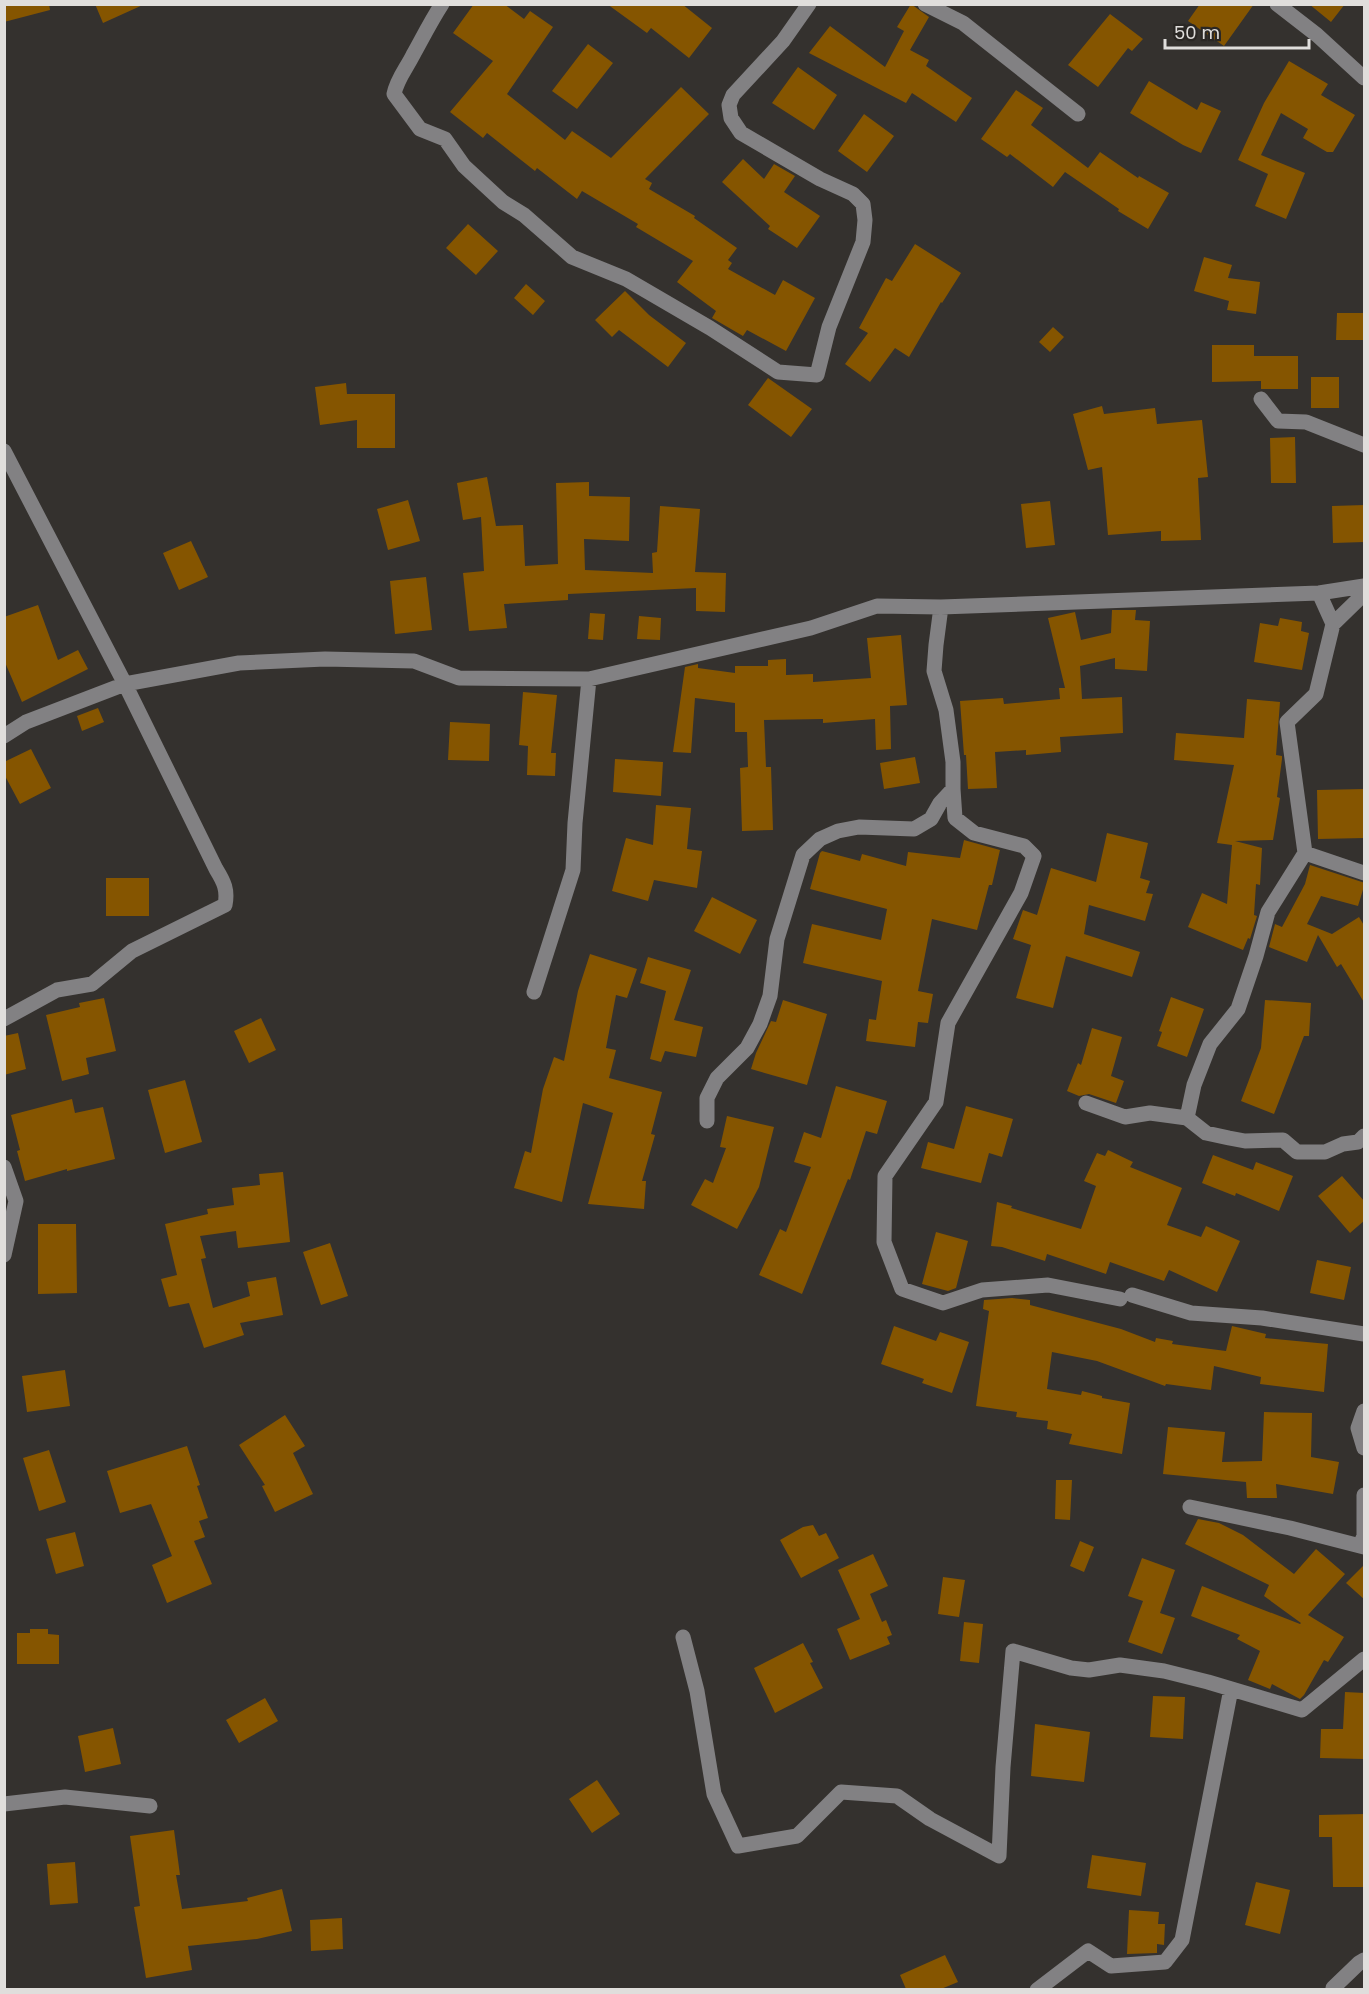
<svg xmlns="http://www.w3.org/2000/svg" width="1369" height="1994" font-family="Poppins,sans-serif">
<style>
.building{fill:#855500}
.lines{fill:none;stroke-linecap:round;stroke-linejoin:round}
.minor{stroke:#828183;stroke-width:15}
</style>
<rect width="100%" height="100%" fill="#34312e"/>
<!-- building -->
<path class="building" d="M4,4H49L50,10L4,22Z
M95,4H145L103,23Z
M474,4H504L524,19L530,11L553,27L507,94L565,140L572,131L611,158L681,87L709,114L645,179L652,183L649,189L695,216L694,218L737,248L728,260L732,263L728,269L775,295L783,280L815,298L786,351L747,330L743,336L712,318L716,311L677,282L693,261L636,227L638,224L582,191L577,199L537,168L535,171L487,133L483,138L450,112L493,61L453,33Z
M607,4H682L712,28L689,58L651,28L647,33Z
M911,4L929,17L910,50L929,60L926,66L972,98L956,122L912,93L906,103L809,53L830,26L885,67L904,31L897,27Z
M1200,4H1254L1224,46L1188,21Z
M1309,4H1345L1331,22Z
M1110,14L1143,39L1132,51L1128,48L1098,87L1068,65Z
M588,44L613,63L577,109L552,91Z
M1289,61L1328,84L1321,95L1355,115L1333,152H1327L1303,138L1308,129L1281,113L1261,155L1305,173L1286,219L1255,206L1268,174L1238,160L1264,103Z
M798,67L837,95L814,130L772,103Z
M1149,81L1197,110L1201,102L1221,111L1201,153L1183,145L1130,113Z
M1016,90L1043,108L1031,125L1088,168L1100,152L1138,178L1139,176L1169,193L1148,229L1118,211L1119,209L1065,172L1053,187L1010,154L1007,157L981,139Z
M864,114L894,136L867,172L838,151Z
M743,159L764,179L774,164L795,176L784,192L820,216L797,248L768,229L770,226L722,182Z
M468,224L498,251L476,275L446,248Z
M915,244L961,273L942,303L941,302L909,357L895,348L870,382L845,364L868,333L859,328L886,278L892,281Z
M1204,257L1232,265L1228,278L1260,282L1256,314L1227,310L1229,301L1194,291Z
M526,284L545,301L533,315L514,298Z
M625,291L649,315L686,343L668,367L619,330L612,337L595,320Z
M1337,313H1365V340H1336Z
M1053,327L1064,337L1050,352L1039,342Z
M1212,345H1254V356H1298V389H1261V381L1212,382Z
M1311,377H1339V408H1311Z
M768,378L812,409L791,437L748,405Z
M346,383L347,394H395V448H357V420L320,425L315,387Z
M1102,406L1104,414L1155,408L1157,424L1202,420L1208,477L1198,478L1201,540L1161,541V531L1108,535L1102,467L1088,470L1073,414Z
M1295,437L1296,483H1271L1270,438Z
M487,477L496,526L523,525L525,566L558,564L556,483L589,482V496L630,497L629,541L584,539L585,570L653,573L652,553L657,552L660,506L700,509L695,572L726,573L725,612L696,611V588L568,594V600L504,604L507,628L469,631L463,573L484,571L481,517L463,520L457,483Z
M408,500L420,541L388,550L377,509Z
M1050,501L1055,545L1026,548L1021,504Z
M1365,505V542L1333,543L1332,506Z
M191,541L208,577L179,590L163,553Z
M426,577L432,630L395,634L390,581Z
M38,605L58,660L78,650L88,669L22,702L4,660V617Z
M1112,610H1136L1135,620L1150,621L1147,671L1115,669V658L1080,666L1082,699L1122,697L1123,733L1060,737L1061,752L1026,755V750L995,752L997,788L968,789L966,755H964L960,701L1003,698L1004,704L1060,699L1059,688H1065L1048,618L1075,612L1081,640L1111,633Z
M590,613L605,614L603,640L588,639Z
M639,616L661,618L660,640L637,639Z
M1280,618L1302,622L1301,631L1309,633L1302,670L1254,662L1260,623L1278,626Z
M901,635L907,705L890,706L891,749L876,750L875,719L823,723V719L764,720L766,767H771L773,830L742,831L740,768L748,767L747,732H735V703L695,698L691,753L673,752L685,667L698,664V668L735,673V666H768V660L786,659V675L813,674V682L871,678L867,638Z
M523,692L557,695L551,753H556L555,776L527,775L528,746L519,745Z
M1247,699L1280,702L1276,755L1282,756V759L1277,797L1280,798L1273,840L1235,841L1262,848L1260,885L1256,884L1254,915L1257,916L1250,939L1248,938L1243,950L1188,927L1202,893L1227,904L1232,845L1217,843L1234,765L1174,760L1176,733L1244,738Z
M98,708L104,722L82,731L77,716Z
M450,722L490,724L489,761L448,760Z
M31,749L51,788L20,804L4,774V762Z
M915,757L920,783L884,789L880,763Z
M615,759L663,762L661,796L613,792Z
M1365,789V838L1318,839L1317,790Z
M656,805L691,808L687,849L702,851L697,888L654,880L648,901L612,891L626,838L653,845Z
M1107,833L1148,843L1140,878L1150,881L1146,893L1153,894L1145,921L1089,905L1084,934L1140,952L1132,977L1066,956L1053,1008L1016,998L1031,945L1013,939L1023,910L1037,915L1051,868L1096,882Z
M964,840L1000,850L992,885H989L977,930L932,919L918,991L933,994L928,1023L918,1022L915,1047L866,1041L869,1019L876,1020L882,981L803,963L812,924L881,940L887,909L810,889L820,853L822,851L860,861L862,854L906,866L908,852L960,858Z
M1310,865L1365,883L1358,906L1321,896L1307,924L1332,934L1359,917L1365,927V1004L1341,964L1337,967L1318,935L1307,962L1269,947L1275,924L1282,927L1305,884Z
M106,878H149V916H106Z
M712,897L757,920L740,954L694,931Z
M590,954L637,969L627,998L616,995L606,1048L616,1050L609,1078L662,1092L651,1134L655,1135L642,1181H646L644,1209L588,1204L613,1113L583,1103L562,1202L514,1188L525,1151L531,1153L543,1089L554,1057L564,1061L578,991Z
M648,957L691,970L674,1020L703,1027L696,1057L665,1051L661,1062L650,1059L666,991L640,983Z
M1171,997L1204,1009L1187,1057L1157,1046L1162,1032L1159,1031Z
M104,998L116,1051L86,1058L89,1074L62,1081L46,1015L80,1007L79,1003Z
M783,1000L827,1014L807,1085L751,1069L756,1053L771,1021L776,1022Z
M1265,1000L1311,1003L1309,1036H1304L1274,1114L1241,1101L1261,1048Z
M261,1018L276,1050L249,1063L234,1031Z
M1092,1028L1122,1037L1111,1076L1124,1081L1116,1103L1089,1094L1079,1096L1067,1091L1078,1063L1081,1065Z
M18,1033L26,1069L4,1075V1036Z
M185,1080L202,1142L165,1153L148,1090Z
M836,1086L887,1101L877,1134L866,1131L850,1180L848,1179L802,1294L759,1275L780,1229L786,1232L811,1167L794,1162L804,1132L821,1138Z
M72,1099L75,1113L103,1107L115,1159L67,1171V1169L25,1181L17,1151L20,1150L11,1115Z
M966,1106L1013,1119L1002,1157L989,1153L981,1183L921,1168L928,1142L954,1149Z
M727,1116L774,1127L759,1187L737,1229L691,1205L705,1179L713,1183L726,1148L720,1147Z
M1108,1150L1133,1162L1130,1167L1182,1188L1167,1225L1201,1237L1206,1226L1240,1241L1217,1292L1169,1270L1164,1281L1110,1262L1106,1274L1047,1254L1045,1261L1002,1247L991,1246L997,1202L1012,1206L1011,1208L1081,1229L1096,1186L1084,1181L1097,1153L1105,1156Z
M1213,1155L1253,1170L1256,1162L1293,1176L1279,1211L1236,1193L1235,1196L1202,1183Z
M283,1172L290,1242L238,1248L236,1231L200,1236L206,1258L201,1259L213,1308L250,1296L247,1282L276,1277L283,1315L240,1323L244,1335L204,1348L189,1303L169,1307L161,1279L177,1275L165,1224L208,1214L207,1209L234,1205L232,1188L260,1185L259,1174Z
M1342,1176L1365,1202V1220L1350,1233L1318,1196Z
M38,1224H76L77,1293L38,1294Z
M936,1232L968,1241L956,1288L948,1291L922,1284Z
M330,1243L348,1296L321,1305L303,1252Z
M1317,1260L1351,1267L1344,1300L1310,1293Z
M1012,1298L1030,1300V1305L1121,1329L1155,1342L1156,1338L1173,1341L1172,1344L1226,1351L1232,1326L1266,1334L1265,1338L1328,1344L1324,1392L1260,1384L1261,1377L1214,1366L1211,1390L1166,1384L1165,1386L1097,1361L1052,1352L1047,1389L1081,1395L1082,1391L1102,1396V1398L1130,1403L1122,1454L1069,1444L1072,1434L1047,1429L1048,1421L1016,1417L1017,1412L976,1406L989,1311L983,1309L984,1300Z
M894,1326L936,1341L940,1332L969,1342L952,1393L922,1383L924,1379L881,1364Z
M65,1370L70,1406L27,1412L22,1376Z
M1264,1412L1312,1413L1311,1457L1339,1462L1333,1494L1276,1484L1277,1498H1247L1246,1482L1163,1474L1168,1427L1225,1432L1222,1462L1262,1461Z
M285,1415L305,1446L293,1453L313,1494L275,1512L262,1486L265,1485L239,1445Z
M187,1446L200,1485L197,1486L208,1518L199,1521L205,1537L194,1541L212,1584L167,1603L152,1565L172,1556L151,1504L120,1513L107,1471Z
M49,1450L66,1502L39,1511L23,1458Z
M1056,1480H1072L1070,1520L1055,1519Z
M1198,1519L1219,1523L1243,1535L1294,1574L1316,1549L1345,1574L1308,1615L1344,1637L1328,1662L1324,1660L1304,1695L1300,1699L1272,1684L1270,1689L1248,1680L1260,1651L1237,1639L1240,1635L1191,1616L1202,1586L1300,1624L1301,1623L1264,1596L1269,1585L1185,1544Z
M813,1525L819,1536L826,1533L839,1558L801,1578L780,1540L803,1527Z
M75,1532L84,1566L56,1574L46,1539Z
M1080,1541L1094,1547L1084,1572L1070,1566Z
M873,1554L888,1586L870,1594L882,1622L886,1620L892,1635L887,1637L890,1644L850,1660L837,1629L860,1619L838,1570Z
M1142,1558L1175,1570L1160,1613L1175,1618L1162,1654L1128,1642L1143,1601L1128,1596Z
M1365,1564V1600L1346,1583Z
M943,1577L965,1580L959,1617L938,1614Z
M964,1622L983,1624L979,1663L960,1661Z
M30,1629H48V1634L59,1635V1664H17V1633H30Z
M803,1643L813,1662L810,1663L823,1688L775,1713L754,1668Z
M1345,1692L1365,1693V1759L1320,1758L1321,1729H1343Z
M1153,1696L1185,1697L1183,1739L1150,1737Z
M265,1698L278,1721L239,1743L226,1720Z
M1035,1724L1090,1732L1084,1782L1031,1776Z
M113,1728L121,1764L85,1772L78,1736Z
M597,1780L620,1814L592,1833L569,1799Z
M1365,1814V1887H1333L1332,1837H1319V1815Z
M174,1830L180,1875H176L182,1909L248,1901L247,1898L282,1889L292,1931L257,1939L188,1946L192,1970L146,1978L134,1907L140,1906L130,1836Z
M1092,1855L1146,1863L1141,1896L1087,1888Z
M75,1862L78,1903L50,1905L47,1864Z
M1256,1882L1290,1890L1280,1934L1245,1925Z
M1129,1910L1159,1912L1158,1924H1165L1164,1945L1157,1944V1953L1127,1954Z
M342,1918L343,1949L311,1951L310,1920Z
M945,1955L958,1982L941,1989H906L900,1975Z"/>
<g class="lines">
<!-- minor -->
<path class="minor" d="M442,4C431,21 423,37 413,55C406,69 397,79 394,94L420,129L445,139L464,166L503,202L524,215L572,257L626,279L710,328L778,372L817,375L829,327L863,242L865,220L863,204L853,194L820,179L741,133L731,118L729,105L733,95L783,41L809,4
M925,4L963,23L1078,114
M1277,4L1317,35L1364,78
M1261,399L1278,421L1306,422L1364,445
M4,451L125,684L216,869C224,882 228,890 225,905L132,951L92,984L57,990L4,1019
M1319,593L1333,624
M4,736L26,722L125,684L239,663L325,659L414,661L459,678L589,679L811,628L877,606L941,607L1319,593L1364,586
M953,789L955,818L974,833L1024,846L1034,856L1021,893L948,1023L936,1102L885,1176L884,1242L902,1289L943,1303L982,1290L1048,1285L1120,1299
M1305,853L1364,873
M534,992L573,870L575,823L589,679
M1086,1103L1125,1117L1150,1113L1187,1118L1206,1133L1229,1138L1245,1141L1283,1140L1297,1152H1325L1343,1144L1358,1142L1364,1136
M1187,1118L1194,1085L1210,1044L1238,1009L1256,956L1268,912L1305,853L1287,722L1316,694L1333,624L1364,594
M707,1121V1098L717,1078L747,1048L760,1024L770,996L777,939L803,855L820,839L838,831L859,827L914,829L931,819L940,803L953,789V762L946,710L934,671L936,645L941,607
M4,1167L16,1201L4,1255
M1132,1295L1191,1313L1262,1318L1364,1334
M1364,1411L1358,1428L1364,1448
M1190,1507L1290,1528L1364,1547
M1360,1545L1364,1536V1495
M683,1637L697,1691L714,1794L738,1846L797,1836L841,1792L897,1796L930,1819L999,1856L1003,1767L1013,1651L1071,1668L1089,1670L1120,1665L1164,1671L1208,1682L1302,1710L1364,1659
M4,1804L65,1797L150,1806
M1333,1988L1359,1963L1364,1960
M1037,1990L1088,1951L1111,1966L1165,1962L1182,1940L1231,1689"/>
</g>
<!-- border -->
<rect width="1369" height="1994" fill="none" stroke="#e0dedc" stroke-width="12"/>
<!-- scale -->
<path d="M1165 39v9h144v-9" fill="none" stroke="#e0dedc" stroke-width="3"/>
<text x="1174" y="39" font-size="18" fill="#e0dedc" stroke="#2a2724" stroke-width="4.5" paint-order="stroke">50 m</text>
</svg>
